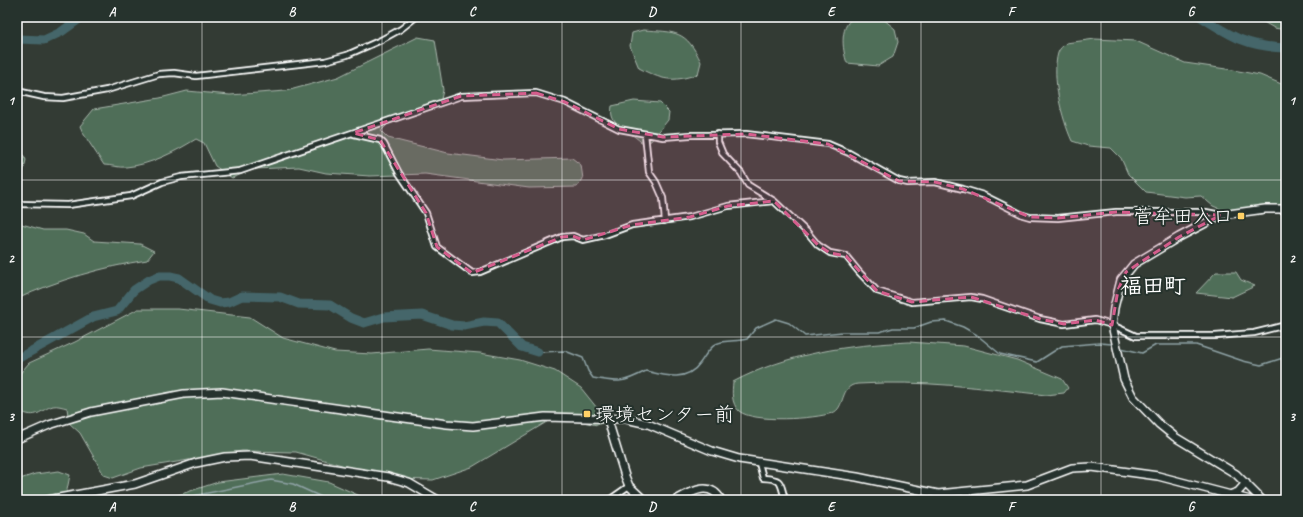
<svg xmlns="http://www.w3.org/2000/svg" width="1303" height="517" font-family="Caveat,'Klee One',sans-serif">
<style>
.green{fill:#506e58;stroke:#a8b6ac}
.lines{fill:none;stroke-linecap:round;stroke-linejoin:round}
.stream{stroke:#8fa3a6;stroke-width:1.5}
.river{stroke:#44666a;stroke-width:9}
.street-casing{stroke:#fff;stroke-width:8}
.secondary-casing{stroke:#fff;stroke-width:10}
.street{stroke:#26332d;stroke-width:4.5}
.secondary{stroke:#26332d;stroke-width:7}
.marked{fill:#d45d8c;fill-opacity:0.2;stroke:#d45d8c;stroke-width:3;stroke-dasharray:8 5;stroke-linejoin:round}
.grid{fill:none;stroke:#fff;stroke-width:1;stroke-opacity:0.55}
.poi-dot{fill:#ffd166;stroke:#26332d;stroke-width:1.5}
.labels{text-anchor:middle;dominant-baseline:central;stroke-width:4;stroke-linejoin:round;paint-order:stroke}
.poi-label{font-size:20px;fill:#fff;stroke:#26332d;text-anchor:end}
.quarter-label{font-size:22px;font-weight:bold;fill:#fff;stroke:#26332d}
.neatline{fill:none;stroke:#fff;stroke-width:1.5}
.grid-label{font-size:13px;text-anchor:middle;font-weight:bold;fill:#fff}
</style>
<rect width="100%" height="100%" fill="#333b34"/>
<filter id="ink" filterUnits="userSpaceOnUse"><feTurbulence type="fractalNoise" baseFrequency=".025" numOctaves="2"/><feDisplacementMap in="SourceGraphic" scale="8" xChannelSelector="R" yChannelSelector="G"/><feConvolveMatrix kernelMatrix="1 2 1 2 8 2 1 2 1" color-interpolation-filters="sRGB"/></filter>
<g filter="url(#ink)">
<!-- green -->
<path class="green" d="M856,17H881L895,29L898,42L893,57L878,66L847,63C842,49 839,23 856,17Z
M1255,17H1286V30L1274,28Z
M643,30C676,32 686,30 701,62L698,74C672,83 662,80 639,68L630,46L632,33Z
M418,37L435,40L443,90L440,104L390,122L381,131L388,138L448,153L503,160L572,158L581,165L583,179L577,187L529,188L425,174L370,176L326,173L299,167L255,169L232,178L215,166L204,143L196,139C175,152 150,165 126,167C119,168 111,165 104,165L83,133L80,126L94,109L160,98L187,91L230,95L286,91L338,77Z
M1095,39L1136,41L1185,63L1233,70L1260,75L1286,86V206L1275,205L1225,211L1213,206L1201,196L1185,197L1146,192L1128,174L1121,158L1111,148L1088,146L1072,141C1062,119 1051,77 1058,53C1059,49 1063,46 1066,43Z
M634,101L660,103L669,112L668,120L651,141L641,142C628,129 608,127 612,106Z
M17,143L26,160L23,172L17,175Z
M18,223L43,230H66L84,234L94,241L140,244L154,251L147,260C103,267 57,280 17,299Z
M1216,272H1236L1241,280L1255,286L1232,297L1196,293Z
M138,309H178L250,317L283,338L335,352L372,354L428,349L480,353L520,360L555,371L581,388L597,408L605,415L602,423L597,425L583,422L550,420L472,467L433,480L391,479L296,452L242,451L141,468L113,478L104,475L80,433L69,423L67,408C63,407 57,405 53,406C39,410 38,420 19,411L17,406V377L29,363L75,342Z
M909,342L964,346L1017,360L1062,379L1068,388L1064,393L1046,395C984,388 921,380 858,384C839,385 846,409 832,413C815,419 753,423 739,411C731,403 732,392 733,382C788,353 848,345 909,342Z
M59,471L70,475L65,500H17V480L35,474Z
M283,474L329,482L369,500H163L218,482Z"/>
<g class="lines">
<!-- stream -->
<path class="stream" d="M1121,348L1142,353L1156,345H1196L1243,361L1261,365L1286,357
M538,352L565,351L583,358L588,371L593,378C619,383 623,383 646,371C666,376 687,382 700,363C705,356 709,348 716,344C724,339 738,342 747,339L756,328L776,319L789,323L805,336L842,332H879L893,328H914L931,322L946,321L963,327L977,335L1000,354L1037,362L1062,346L1099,343L1112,344
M174,500L271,480L293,484L328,500"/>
<!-- river -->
<path class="river" d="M1201,17C1232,37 1249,47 1286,48
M17,39L44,40L61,32L82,17
M17,359L93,317L117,311L134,290L149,280L159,276H170L179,278L210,300L220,303L229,302L242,296L280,297L299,304L330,305L351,318L364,323L384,317L422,315L452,325L464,326L484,322L498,323L522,347L538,352"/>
<!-- street casing -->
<g class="street-casing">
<path id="street" d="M17,91L44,97L63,98L107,90L159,74L174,73L196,76L325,61L347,55L381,40L401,29L416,17
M354,134L380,140L384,144L399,173L426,213L437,247L472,273L480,272L562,237L573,236L583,240L605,235L632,225L690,217L728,206L774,201
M645,134L649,172L656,182L663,198L665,221
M718,134V142L723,154L741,173L748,185L774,201L808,233L818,245L830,253L846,256L859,272L877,291L912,302L971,297L982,299L1040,319L1064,324L1095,320L1112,325L1136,336H1215L1254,333L1286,325
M17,204L68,205L131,196L162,182L181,177L240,171L461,96L536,93L565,102L619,129L663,137L690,135L746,134L828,144L849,153L899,181L908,183L935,182L963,189L983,195L1023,215L1030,217L1058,218L1116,212H1206L1221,215
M759,463L763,478C783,479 780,482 785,500
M609,500L629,486"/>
</g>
<!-- secondary casing -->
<g class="secondary-casing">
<path id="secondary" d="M607,417L625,476L629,486L644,500
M17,439L49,425L91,412L184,394L222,392L447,424L473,426L545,417L626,419L648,424L712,451L739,459L857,477L938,494L1027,485L1072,468L1092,467L1158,476L1250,500
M1232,494L1238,492L1246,483
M48,500L135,484L196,463L225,457L250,456L388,477L409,483L438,500
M676,500C691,492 710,480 721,500
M1262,500L1236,474L1175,437L1159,424L1133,397L1124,379L1112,325L1114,308L1121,280L1134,264L1179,237L1221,215L1265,209H1286"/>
</g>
<!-- street -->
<use href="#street" class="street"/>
<!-- secondary -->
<use href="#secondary" class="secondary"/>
</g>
</g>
<!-- marked area -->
<path class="marked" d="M536,93L565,102L619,129L663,137L746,134L828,144L899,181L935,182L963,189L1030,217L1058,218L1116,212L1221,215L1179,237L1126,272L1118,290L1112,325L1095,320L1064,324L1040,319L971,297L912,302L877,291L846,256L830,253L818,245L774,201L728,206L690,217L632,225L583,240L573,236L562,237L472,273L437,247L426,213L380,140L353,133L461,96Z"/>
<!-- grid -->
<path class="grid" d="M202,17V500M382,17V500M562,17V500M741,17V500M921,17V500M1101,17V500M17,180H1286M17,337H1286"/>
<!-- markers -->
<g class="poi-dot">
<rect x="1237" y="212" width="8" height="8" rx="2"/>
<rect x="583" y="410" width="8" height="8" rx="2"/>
</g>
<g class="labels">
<!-- poi labels -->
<g class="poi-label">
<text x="1233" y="216">菅牟田入口</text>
<text x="595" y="414" text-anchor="start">環境センター前</text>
</g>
<!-- quarter labels -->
<g class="quarter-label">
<text x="1153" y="286">福田町</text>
</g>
</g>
<!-- margin -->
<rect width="1303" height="517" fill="none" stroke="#26332d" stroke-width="44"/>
<rect x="22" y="22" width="1259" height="473" class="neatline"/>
<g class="grid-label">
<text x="112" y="16">A</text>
<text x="292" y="16">B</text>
<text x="472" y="16">C</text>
<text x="652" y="16">D</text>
<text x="831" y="16">E</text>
<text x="1011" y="16">F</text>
<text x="1191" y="16">G</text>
<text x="11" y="105">1</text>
<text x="1292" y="105">1</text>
<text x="11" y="263">2</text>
<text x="1292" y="263">2</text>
<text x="11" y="421">3</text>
<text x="1292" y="421">3</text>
<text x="112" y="511">A</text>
<text x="292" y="511">B</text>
<text x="472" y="511">C</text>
<text x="652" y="511">D</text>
<text x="831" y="511">E</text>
<text x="1011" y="511">F</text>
<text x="1191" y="511">G</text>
</g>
</svg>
